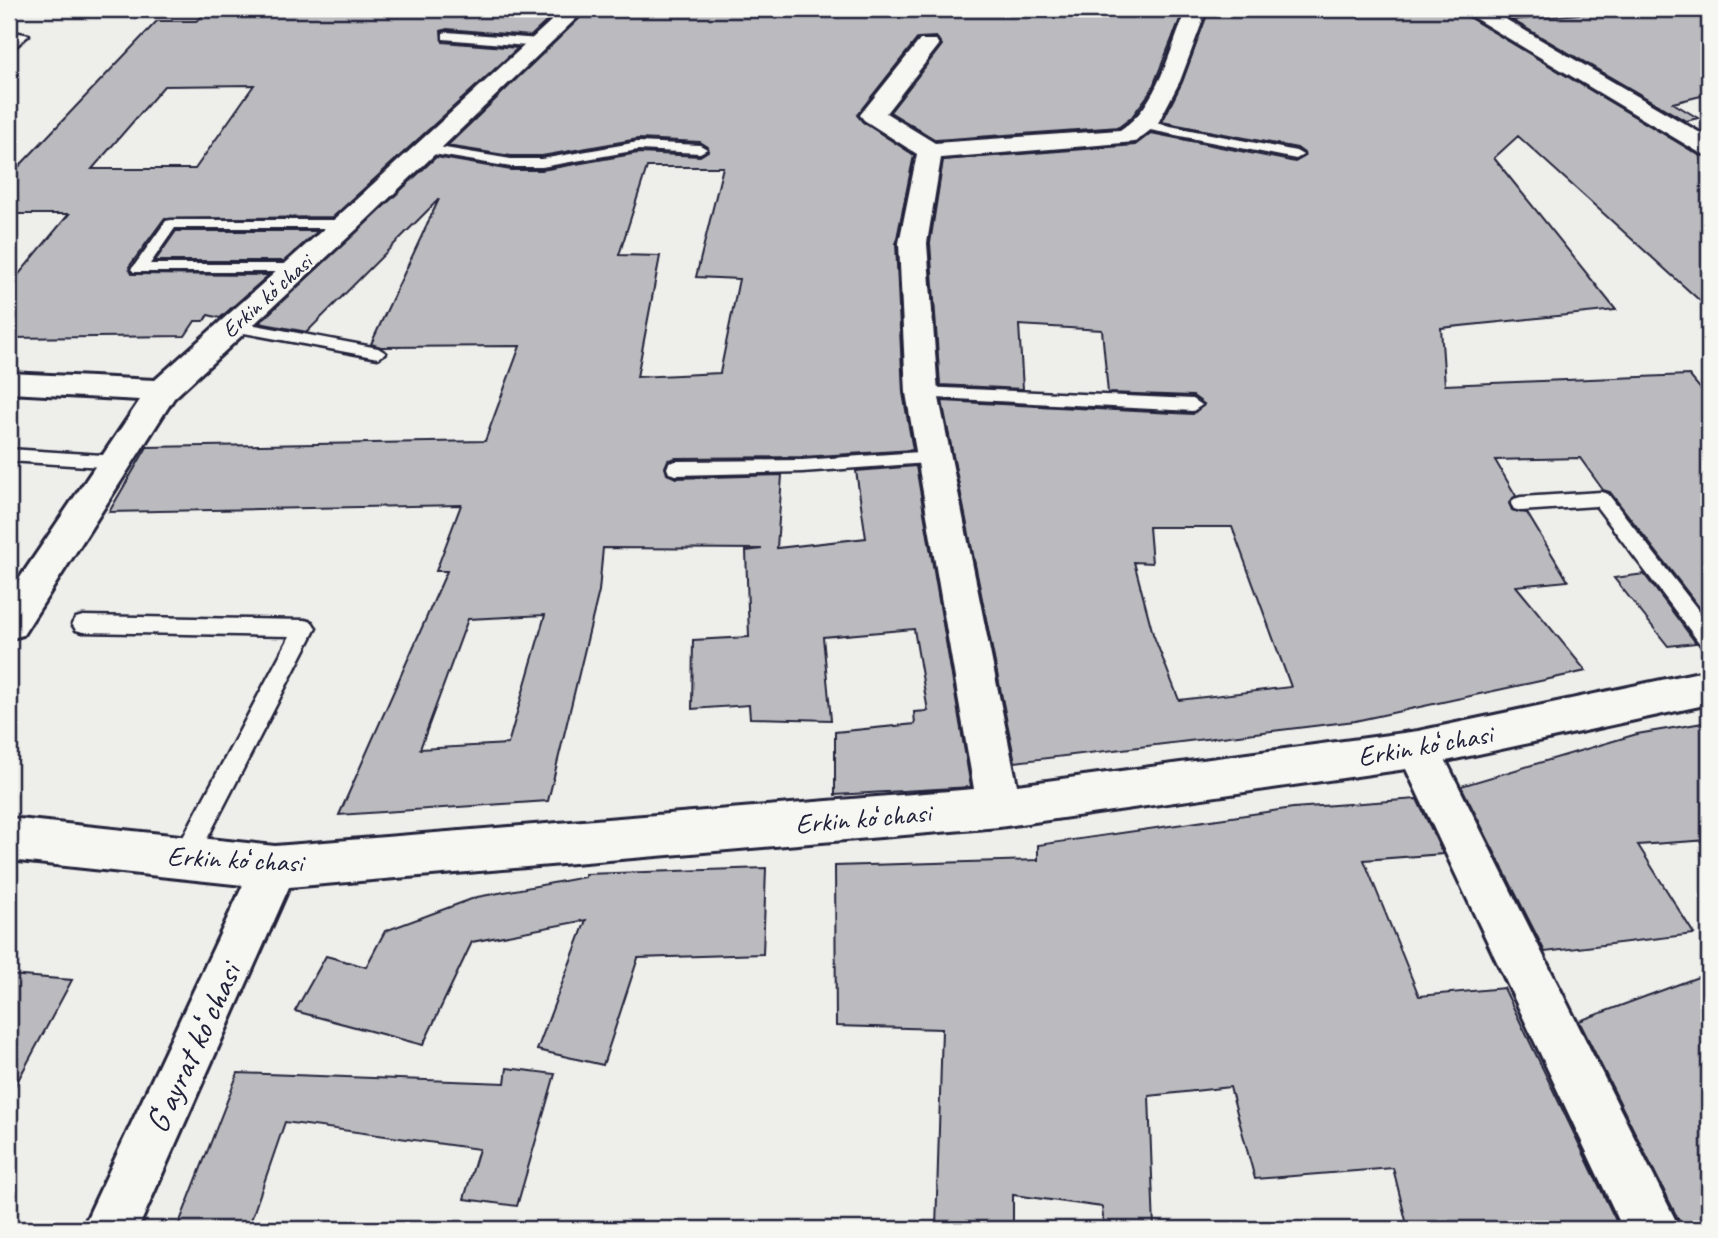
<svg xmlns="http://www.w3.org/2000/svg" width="1718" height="1238" font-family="Caveat,sans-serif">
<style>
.building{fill:#bbbbbf;stroke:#22223b;stroke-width:2;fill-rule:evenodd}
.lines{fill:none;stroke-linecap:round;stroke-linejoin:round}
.lane-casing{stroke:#22223b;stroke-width:5}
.street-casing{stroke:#22223b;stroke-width:6}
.lane{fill:#f6f6f2;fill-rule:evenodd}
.street{fill:#f6f6f2;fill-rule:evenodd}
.labels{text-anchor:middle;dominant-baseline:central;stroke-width:5;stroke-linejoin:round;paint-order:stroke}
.far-street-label{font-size:23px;fill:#22223b;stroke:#f6f6f2}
.street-label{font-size:28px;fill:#22223b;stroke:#f6f6f2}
.near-street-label{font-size:33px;fill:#22223b;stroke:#f6f6f2}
</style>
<rect width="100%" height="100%" fill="#eeeeeb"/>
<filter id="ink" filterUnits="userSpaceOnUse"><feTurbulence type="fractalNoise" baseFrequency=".0143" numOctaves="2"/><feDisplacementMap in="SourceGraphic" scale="14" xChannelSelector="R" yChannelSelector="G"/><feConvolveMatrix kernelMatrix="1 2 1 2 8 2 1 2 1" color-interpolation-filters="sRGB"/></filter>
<g filter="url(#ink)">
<!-- building -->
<path class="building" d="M212,9H560L531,36L447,29L441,31L443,42L518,48L333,217L164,219L129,267L132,274L269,275L220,318L208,315L204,321H195L185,336L9,338V286L69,214H9V177L157,21H196ZM254,85L195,169H92L164,86Z
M589,9H1184L1151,91L1131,118L1119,127L936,140L890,112L942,45L936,37L918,38L857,115L863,122L914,155L896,243L903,393L913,450L802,457L676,458L668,460L665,467L667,474L676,478L782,475L777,548L866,538L856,471L916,466L971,787L835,795V732L915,724L914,712L928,711L914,629L823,637L831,720L750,718L749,705L692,709L693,640L749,637L746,551L762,549L603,548L599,591L548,801L339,815L447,571H436L461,505L109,512L147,447L485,441L520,346L381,347L371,344L439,199L307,332L259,323L436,157L511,170H542L638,153L700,156L708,151V147L700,142L638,139L542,156H511L447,146ZM647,167H723L696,277L739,279L720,373L637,377L660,256L619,255ZM545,615L508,744L420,749L468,619Z
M1209,9H1455L1699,155L1709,157V309L1518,136L1494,158L1616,310L1441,328L1445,385L1689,375L1709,399V620L1610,492L1603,490L1580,458L1495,460L1516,496L1509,503L1512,510L1527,513L1568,581L1516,586L1586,671L1355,721L1015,762L942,401L1193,414L1204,404L1193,396L1108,393L1102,330L1019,325L1023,389L940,385L930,243L943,160L1135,145L1151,133L1295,162L1304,157V153L1297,148L1162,122L1182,82ZM1149,527H1232L1291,687L1179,700L1153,634L1134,562L1152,563Z
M1633,9H1709V94L1673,103L1698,118L1686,121L1512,20Z
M176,231H318L284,261H155Z
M1644,574L1696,643L1668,646L1614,578Z
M1709,722V840L1638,845L1694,934L1545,952L1461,786L1637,734Z
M1417,799L1443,854L1364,860L1419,996L1504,988L1620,1229H1408L1393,1168L1255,1179L1230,1087L1149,1096L1154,1229H1104L1102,1207L1013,1195V1229H936L942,1029L836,1026L835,866L1038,860V845L1293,808Z
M766,868L763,954L638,958L603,1065L537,1050L586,920L472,942L423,1045L295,1011L326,956L366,967L385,931L477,897L585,877V874Z
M1709,973V1229H1683L1579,1021Z
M9,975L72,980L9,1097Z
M507,1068L555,1074L517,1206L464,1199L479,1149L285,1122L248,1229H177L238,1073L505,1083Z"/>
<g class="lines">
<!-- lane casing -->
<g class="lane-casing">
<path id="lane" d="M447,32L539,39L545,43L539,47L443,39V33Z
M19,33L29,35L9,52V42Z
M1145,121L1296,151L1303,155L1296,159L1140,128V122Z
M638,142L700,145L707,149L700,153L638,150L542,167H511L427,153L420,149L427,145L511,159H542Z
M171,220H346L353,224L346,228H175L150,264H304L307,267L299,272H134L131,269L134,266L166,221Z
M234,321L378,348L386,353L378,358L228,330L226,326Z
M922,387L1193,399L1202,405L1193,411L916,397L913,393Z
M9,449L118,456L125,457L127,462L125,467L118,468L9,461Z
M934,451L941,452L943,457L941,462L802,472L676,475L669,473L667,468L669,463L676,461L802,460Z
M1601,492L1608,494L1709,624V647L1701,645L1596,506L1521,511L1514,509L1511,504L1514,499L1521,497Z
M83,616L305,620L312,622L316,628L193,866L184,870L175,866L172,858L290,636L83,632L76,630L72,624L76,618Z"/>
</g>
<!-- street casing -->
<g class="street-casing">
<path id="street" d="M564,9H586L356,230L174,398L23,635L9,639V594L140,400L9,393V373L155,380L336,218Z
M1187,9H1207L1180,81L1157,125L1135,142L941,158L927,243L938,393L1017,785L1418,731L1709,670V704L1446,761L1680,1229H1623L1406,769L999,827L289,887L138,1229H82L243,885L9,860V818L275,846L974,789L906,393L899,243L917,154L864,120L860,115L920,40H936L939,45L886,113L935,143L1120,130C1158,107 1170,48 1187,9Z
M1463,9H1488L1709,138V155L1700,153L1466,13Z"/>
</g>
<!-- lane -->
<use href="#lane" class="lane"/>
<!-- street -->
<use href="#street" class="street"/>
</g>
</g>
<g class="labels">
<!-- far-street labels -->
<g class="far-street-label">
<text transform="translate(267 296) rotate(-42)">Erkin koʻchasi</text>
</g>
<!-- street labels -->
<g class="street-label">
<text transform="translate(1425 745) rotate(-10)">Erkin koʻchasi</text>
<text transform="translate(863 818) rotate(-5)">Erkin koʻchasi</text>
<text transform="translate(235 859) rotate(3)">Erkin koʻchasi</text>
</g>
<!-- near-street labels -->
<g class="near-street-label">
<text transform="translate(193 1048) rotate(-65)">Gʻayrat koʻchasi</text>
</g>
</g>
<!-- margin -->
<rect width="1718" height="1238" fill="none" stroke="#f6f6f2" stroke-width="35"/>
<rect x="18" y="18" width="1683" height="1203" fill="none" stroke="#22223b" stroke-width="2.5" filter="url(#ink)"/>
</svg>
